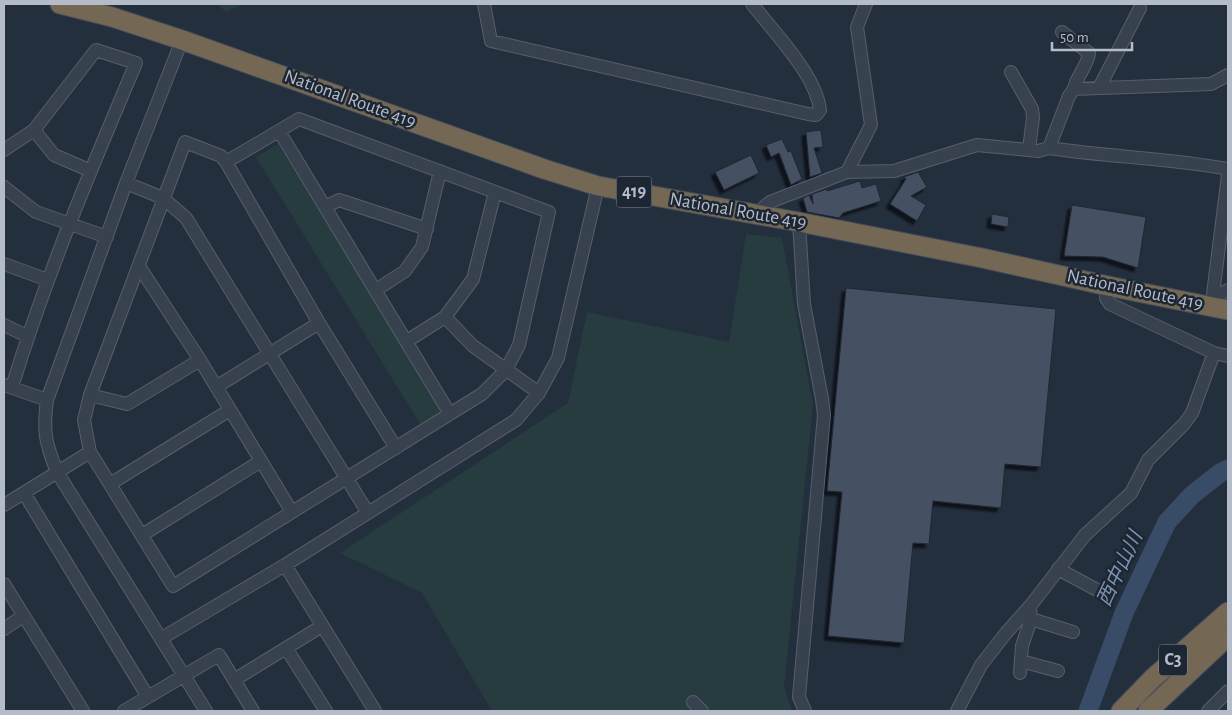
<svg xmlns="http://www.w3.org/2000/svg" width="1232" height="715" font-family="'Alegreya Sans','Noto Sans JP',sans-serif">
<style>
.green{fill:#263c3f}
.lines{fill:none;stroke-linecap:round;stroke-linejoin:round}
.river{stroke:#394c67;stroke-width:19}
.building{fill:#455162;stroke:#1f2835;filter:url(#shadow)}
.minor-casing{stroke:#565f6c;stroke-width:14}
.highway-casing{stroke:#434c59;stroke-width:21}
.minor{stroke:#38414e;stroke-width:12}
.highway{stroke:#746855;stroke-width:19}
.labels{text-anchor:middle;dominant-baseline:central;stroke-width:5;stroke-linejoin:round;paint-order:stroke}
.shield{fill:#1d2633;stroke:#878f9c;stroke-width:1}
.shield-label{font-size:18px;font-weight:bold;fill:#b4bcc9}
.street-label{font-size:19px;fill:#b4bcc9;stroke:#1d2633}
.water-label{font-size:20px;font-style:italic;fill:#7c92b1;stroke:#1d2633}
</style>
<defs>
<filter id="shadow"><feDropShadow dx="-4" dy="4" stdDeviation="1" flood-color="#0009"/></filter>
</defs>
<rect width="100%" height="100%" fill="#242f3e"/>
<!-- green -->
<path class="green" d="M217,4H242L226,12Z
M278,144L441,411L420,424L256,157Z
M746,234L782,238L813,405L784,687L792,711H492L422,593L340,553L568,403L587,312L729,342Z"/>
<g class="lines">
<!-- river -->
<path class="river" d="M1088,711L1124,613L1167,522L1192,495L1220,473L1228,469"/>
</g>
<!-- building -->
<path class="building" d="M821,130L823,147L814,148L822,173L810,177L806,132Z
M782,139L788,152L791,151L802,179L791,185L779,153L771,157L766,145Z
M751,155L759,173L724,190L715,172Z
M918,172L927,187L911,196L926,205L917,221L890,204L906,179L904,177Z
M860,181L862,188L876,184L881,201L843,213L839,218L807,212L803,198L809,195L813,204L812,194L827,189V191Z
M1072,205L1146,217L1138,268L1103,257L1064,256Z
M992,214L1009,217L1008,227L991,224Z
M846,288L1056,309L1041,467L1005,464L1001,508L933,501L929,544L913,543L904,643L828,636L842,492L827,491Z"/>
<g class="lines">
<!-- minor casing -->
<g class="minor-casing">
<path id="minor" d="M484,4L491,41L808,114L816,115L820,110C816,75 774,32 752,4
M1062,32L1089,53C1088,66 1076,76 1074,89
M182,40L126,183L47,400C43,431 45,442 57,472L206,711
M1011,72L1032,109L1033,117L1029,150
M1099,88L1140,8
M34,130L54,155L91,171
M279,131L450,414
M1049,148C1108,157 1169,158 1228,169
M4,150L34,130L96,50L136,63C91,169 46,276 12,387
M226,162L299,119L549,212L519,345L506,370L482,394L173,586L90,452L84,420L90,395L185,142L221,156L226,162L319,323L396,448
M847,172L871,125L857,27L866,4
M126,183L163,198L186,218L368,513
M4,187L36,212L107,237
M325,207L339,200L427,229
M756,214L770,202L847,172L894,171L977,145L1038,151L1049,148L1069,96L1074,89L1211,84L1228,75
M799,222L804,304L822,399L824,415L799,697L805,711
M4,264L48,280
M139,266L200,360L292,512
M1108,286L1106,298L1110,304L1214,353L1228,356
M376,290L405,271L422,247L440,171
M1214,297L1213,294L1228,175
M1211,303L1214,297L1228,290
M445,317L473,346L539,393
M4,325L27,336
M407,341L445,317L473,279L495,192
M4,385L47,400
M216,387L319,323
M90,395L127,404L200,360
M110,484L230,410
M24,493L148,697
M4,505L90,452
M142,535L261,461
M285,565L375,711
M1058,569L1099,591
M4,584L83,711
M1031,619L1073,632
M4,629L23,616
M162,638L285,565L516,420L539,393L558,358L598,186
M286,648L326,711
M1021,661L1058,671
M1020,673L1022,646L1031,619L1030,606
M234,680L322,626
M693,702L702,711
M124,711L219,655L253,711
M957,711L981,665L1006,633L1031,605L1085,535L1131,493L1148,460L1184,424L1192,413L1214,353
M1208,711L1228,691"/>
</g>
<!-- highway casing -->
<g class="highway-casing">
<path id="highway" d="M60,4L112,17L182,40L544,169L598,186L799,222L982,258L1108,286L1228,310
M1121,711L1152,679L1228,612
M1148,711L1228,636"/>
</g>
<!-- minor -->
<use href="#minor" class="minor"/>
<!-- highway -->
<use href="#highway" class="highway"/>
</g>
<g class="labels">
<!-- shield labels -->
<g class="shield">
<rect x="616.5" y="176.5" width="35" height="31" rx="4"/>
<rect x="1159" y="644.5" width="28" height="31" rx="4"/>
</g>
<g class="shield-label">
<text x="634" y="192">419</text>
<text x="1173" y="660">C3</text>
</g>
<!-- street labels -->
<g class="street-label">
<text transform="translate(350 99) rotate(20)">National Route 419</text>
<text transform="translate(738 211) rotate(10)">National Route 419</text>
<text transform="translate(1135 290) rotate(12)">National Route 419</text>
</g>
<!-- water labels -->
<g class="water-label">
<text transform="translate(1120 569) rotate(-65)">西中山川</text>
</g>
</g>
<!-- border -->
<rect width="1232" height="715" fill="none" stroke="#b4bcc9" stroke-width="10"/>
<!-- scale -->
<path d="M1052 42v8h80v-8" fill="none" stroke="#b4bcc9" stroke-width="2.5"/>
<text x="1060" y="42" font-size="15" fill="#b4bcc9" stroke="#1d2633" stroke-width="4" paint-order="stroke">50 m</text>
</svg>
